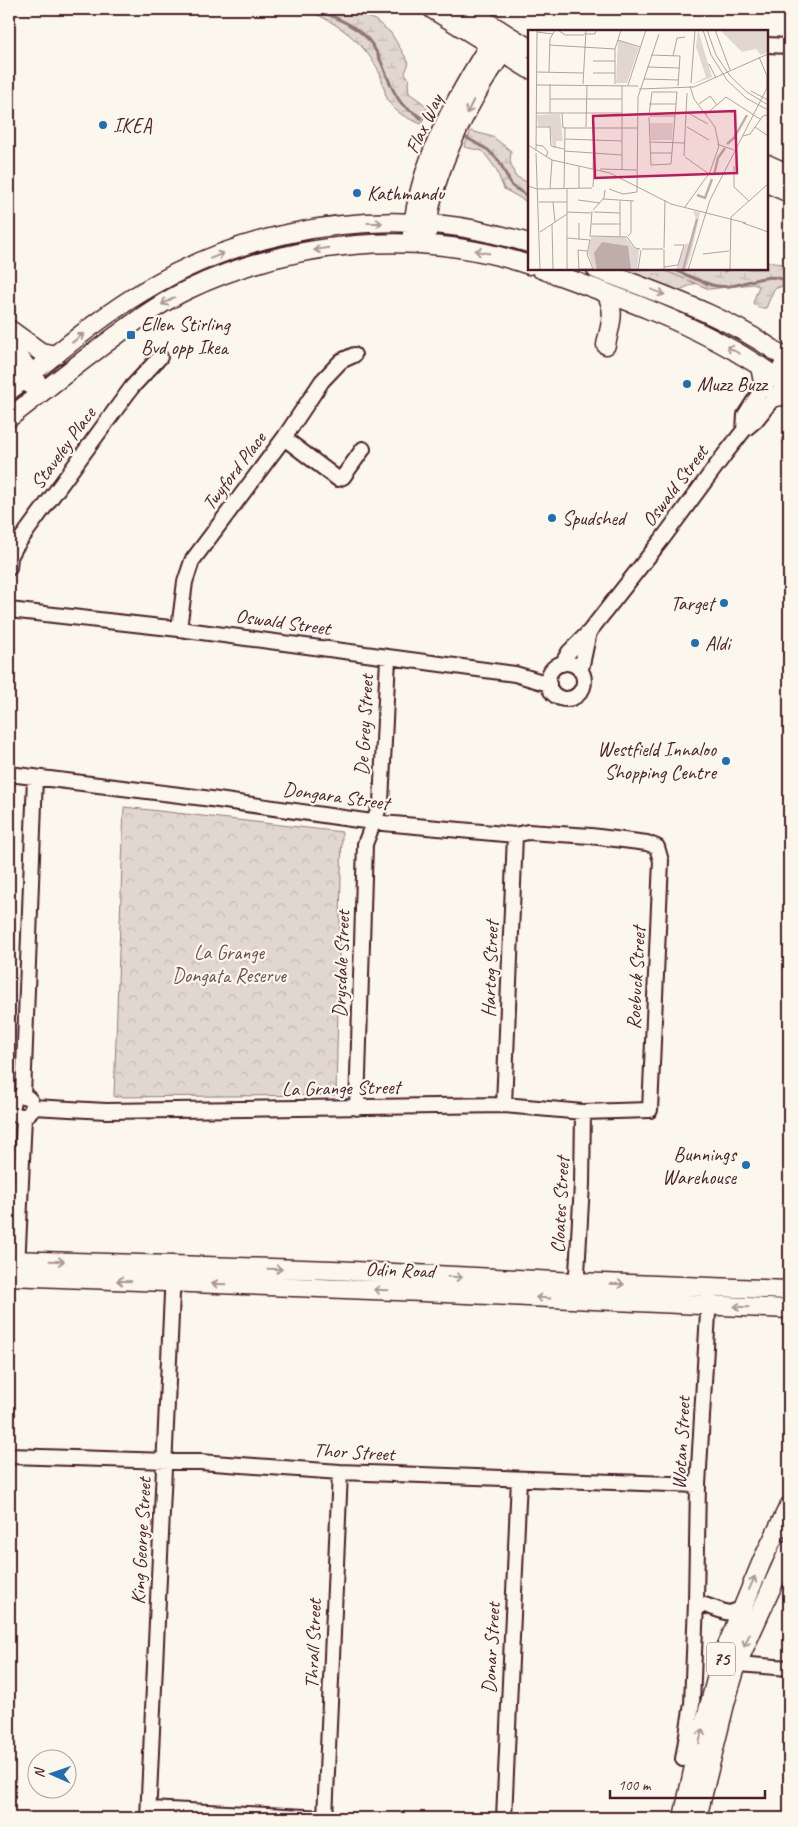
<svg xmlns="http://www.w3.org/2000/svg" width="798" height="1827" font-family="Caveat,sans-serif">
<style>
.forest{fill:url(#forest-crowns);stroke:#967b7e}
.wetland{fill:url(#wetland-marsh);stroke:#967b7e}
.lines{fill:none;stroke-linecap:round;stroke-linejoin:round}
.stream{stroke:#907477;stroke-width:3}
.minor-casing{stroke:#4a1f2b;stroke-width:18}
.major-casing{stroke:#4a1f2b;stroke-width:21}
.minor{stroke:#fbf7ec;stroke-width:14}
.major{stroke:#fbf7ec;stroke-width:18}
.oneway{stroke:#ab9695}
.poi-dot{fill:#1f6fb2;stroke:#fbf7ec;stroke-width:2}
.labels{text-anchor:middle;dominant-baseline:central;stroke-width:4.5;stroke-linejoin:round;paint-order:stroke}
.shield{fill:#fbf7ec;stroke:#7f6065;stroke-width:1}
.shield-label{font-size:19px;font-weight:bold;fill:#4a1f2b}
.street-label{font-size:20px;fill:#4a1f2b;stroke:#fbf7ec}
.poi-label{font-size:20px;fill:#4a1f2b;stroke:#fbf7ec;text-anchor:start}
.park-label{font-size:20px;fill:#704d54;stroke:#fbf7ec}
.inset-river{fill:none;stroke:#bfadaa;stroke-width:2.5}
.inset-road{fill:none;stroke:#b4a19f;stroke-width:1}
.view{fill:#c2185b;fill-opacity:0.15;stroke:#c2185b;stroke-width:2.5}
.inset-edge{fill:none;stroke:#4a1f2b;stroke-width:2.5}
</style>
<defs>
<pattern id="forest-crowns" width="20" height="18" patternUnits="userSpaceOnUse" patternTransform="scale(1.25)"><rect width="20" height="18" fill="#e2d7d0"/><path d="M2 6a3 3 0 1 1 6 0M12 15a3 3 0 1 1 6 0" fill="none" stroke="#c3b8b3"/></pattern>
<pattern id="wetland-marsh" width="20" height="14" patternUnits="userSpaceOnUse" patternTransform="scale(1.25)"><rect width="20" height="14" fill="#e2d7d0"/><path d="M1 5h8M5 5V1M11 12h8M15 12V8" fill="none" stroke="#c3b8b3"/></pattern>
</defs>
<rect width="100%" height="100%" fill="#fbf7ec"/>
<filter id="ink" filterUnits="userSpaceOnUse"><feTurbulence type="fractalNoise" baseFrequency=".02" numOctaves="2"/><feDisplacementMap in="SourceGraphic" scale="10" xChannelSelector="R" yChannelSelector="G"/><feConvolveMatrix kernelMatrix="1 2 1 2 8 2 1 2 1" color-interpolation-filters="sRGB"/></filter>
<g filter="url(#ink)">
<!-- forest -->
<path class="forest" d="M619,269H729L677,291Z
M124,807L342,832L336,1095L114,1097Z"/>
<!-- wetland -->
<path class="wetland" d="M305,9H352L375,20L391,33L409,63L405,73L409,79L408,83L409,93L427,106V111L421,124C407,118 391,111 386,96C383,85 381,72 374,63C358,37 333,21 305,9Z
M471,131L493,137L511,151L510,161L515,176L529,183V203L504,189L496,169L483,151L464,147Z
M767,262L789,265V287L786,285L774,289L766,308H758L753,303L759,286L753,284L709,289L661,269H717L724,272L735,269H767Z"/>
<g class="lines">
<!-- stream -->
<path class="stream" d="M317,9C333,17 355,25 367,38C384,57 386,85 402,104C407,109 415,113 421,118
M467,138L488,150L499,161L512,186L529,197
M673,269C685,274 704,284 717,286C743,290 763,268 789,282"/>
<!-- minor casing -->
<g class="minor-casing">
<path id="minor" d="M767,45L789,46
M9,339L45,390
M9,359L37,396
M744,430L745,415L760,392L787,359
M284,438L338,479L343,477L363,449
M9,568L10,557L16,546L132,387L160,357
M9,610L179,629L515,674L549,684
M179,629L185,582L192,561L284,438L322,381L341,361L354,355
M548 681a18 18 0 1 1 36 0a18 18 0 1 1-36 0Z
M562,664L569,652L589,632
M581,669L589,632L663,538L725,454L744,430L756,420L780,390
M9,774L204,798L372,822L515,835L528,832L591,836L647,843L657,847L661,861L650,1110L583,1112L504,1105L106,1111L33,1107
M12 1106a10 10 0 1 1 20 0a10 10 0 1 1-20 0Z
M23,1096L35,777
M504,1105L515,835
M357,1108L365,844L381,803L388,658
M17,1268L24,1117
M576,1291L582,1184L583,1112
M9,1456L200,1462L340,1472L698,1485
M696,1602L725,1612L730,1613L741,1609
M729,1662L737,1664L789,1668
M683,1759L692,1704L696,1602L698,1485L709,1296
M149,1809L325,1818L340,1472
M148,1818L173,1272
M504,1818L519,1479"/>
</g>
<!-- major casing -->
<g class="major-casing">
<path id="major" d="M432,9L529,69
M466,9L529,48
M767,164L789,174
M767,183L789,193
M412,234C419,159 459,92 499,29
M427,234C428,191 455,131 477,93C487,74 501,57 512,38
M541,269C607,293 674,316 735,351C753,362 773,373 789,387
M596,269C661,294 734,318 789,361
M605,292C617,311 610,324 606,345
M9,329L41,352L56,355
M760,366L764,388
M9,391C53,358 95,320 142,292C231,237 341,214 444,225C473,228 501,235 529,243
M775,397L789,395
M9,418C45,390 80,362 117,335C139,319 162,302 187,290C292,240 418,228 529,265
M9,1260L333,1270L576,1282L789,1290
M9,1276L423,1292L789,1309
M683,1818L696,1757L721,1660L762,1561L789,1506
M697,1818L726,1700L737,1664L789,1549"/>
</g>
<!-- minor -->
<use href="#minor" class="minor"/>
<!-- major -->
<use href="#major" class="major"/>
</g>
<!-- one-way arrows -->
<defs><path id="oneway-shaft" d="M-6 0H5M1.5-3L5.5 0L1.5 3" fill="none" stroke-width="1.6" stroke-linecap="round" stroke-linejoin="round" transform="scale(1.25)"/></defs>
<g class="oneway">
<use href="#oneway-shaft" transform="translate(470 107) rotate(116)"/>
<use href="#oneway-shaft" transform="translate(375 223)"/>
<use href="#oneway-shaft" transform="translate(321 249) rotate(171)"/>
<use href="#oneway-shaft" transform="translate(482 252) rotate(-169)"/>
<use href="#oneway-shaft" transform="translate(217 256) rotate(-21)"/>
<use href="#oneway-shaft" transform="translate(658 292) rotate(21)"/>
<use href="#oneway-shaft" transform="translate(168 301) rotate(150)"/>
<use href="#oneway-shaft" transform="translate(78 338) rotate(-38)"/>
<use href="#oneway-shaft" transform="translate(733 350) rotate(-150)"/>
<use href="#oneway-shaft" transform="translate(57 1261) rotate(2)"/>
<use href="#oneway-shaft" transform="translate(275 1269) rotate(2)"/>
<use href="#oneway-shaft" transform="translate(455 1277) rotate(3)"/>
<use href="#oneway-shaft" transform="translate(124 1281) rotate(-178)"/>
<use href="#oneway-shaft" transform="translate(219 1284) rotate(-178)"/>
<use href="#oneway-shaft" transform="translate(617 1284) rotate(2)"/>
<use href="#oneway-shaft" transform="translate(381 1290) rotate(-178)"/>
<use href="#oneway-shaft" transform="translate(543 1298) rotate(-176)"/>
<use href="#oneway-shaft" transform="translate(741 1307) rotate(-178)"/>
<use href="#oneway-shaft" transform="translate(752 1583) rotate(-66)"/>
<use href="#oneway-shaft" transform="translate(747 1640) rotate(114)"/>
<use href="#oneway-shaft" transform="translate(701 1736) rotate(-76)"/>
</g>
</g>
<!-- markers -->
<g class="poi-dot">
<circle cx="103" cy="125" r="5"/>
<circle cx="357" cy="193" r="5"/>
<rect x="126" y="330" width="10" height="10" rx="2.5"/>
<circle cx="687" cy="384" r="5"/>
<circle cx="552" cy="518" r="5"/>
<circle cx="724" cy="603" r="5"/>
<circle cx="695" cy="643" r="5"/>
<circle cx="726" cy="761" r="5"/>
<circle cx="746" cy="1165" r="5"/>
</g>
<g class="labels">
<!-- shield labels -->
<rect class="shield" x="707" y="1642.5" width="28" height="33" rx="4"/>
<g class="shield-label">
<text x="721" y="1659">75</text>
</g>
<!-- street labels -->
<g class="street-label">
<text transform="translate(424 124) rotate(-65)">Flax Way</text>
<text transform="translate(63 448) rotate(-54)">Staveley Place</text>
<text transform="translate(234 471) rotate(-53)">Twyford Place</text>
<text transform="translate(675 486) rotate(-53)">Oswald Street</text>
<text transform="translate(283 622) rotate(8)">Oswald Street</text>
<text transform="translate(364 725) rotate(-87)">De Grey Street</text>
<text transform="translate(336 796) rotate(8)">Dongara Street</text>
<text transform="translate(341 964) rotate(-88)">Drysdale Street</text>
<text transform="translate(490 969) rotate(-88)">Hartog Street</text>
<text transform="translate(636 978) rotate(-87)">Roebuck Street</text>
<text transform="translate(341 1088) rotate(-1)">La Grange Street</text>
<text transform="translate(560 1205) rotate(-87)">Cloates Street</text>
<text transform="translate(400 1270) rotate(2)">Odin Road</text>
<text transform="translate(681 1443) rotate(-87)">Wotan Street</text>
<text transform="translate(354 1452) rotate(3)">Thor Street</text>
<text transform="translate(141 1541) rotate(-87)">King George Street</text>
<text transform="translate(313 1644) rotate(-88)">Thrall Street</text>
<text transform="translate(491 1648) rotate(-87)">Donar Street</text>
</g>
<!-- poi labels -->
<g class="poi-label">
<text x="113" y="125">IKEA</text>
<text x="367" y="193">Kathmandu</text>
<text x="141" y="324">Ellen Stirling<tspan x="141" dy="23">Bvd opp Ikea</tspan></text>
<text x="697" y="384">Muzz Buzz</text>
<text x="562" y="518">Spudshed</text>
<text x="714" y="603" text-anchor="end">Target</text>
<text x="705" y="643">Aldi</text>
<text x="716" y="749" text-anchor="end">Westfield Innaloo<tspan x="716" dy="23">Shopping Centre</tspan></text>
<text x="736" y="1154" text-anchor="end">Bunnings<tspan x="736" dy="23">Warehouse</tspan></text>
</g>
<!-- park labels -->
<g class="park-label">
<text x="229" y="952">La Grange<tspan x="229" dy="23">Dongata Reserve</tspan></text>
</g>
</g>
<!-- overview -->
<g transform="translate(528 30)">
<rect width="240" height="240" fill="#fbf7ec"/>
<path d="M170,0L184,47L163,55L178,47L168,17ZM192,0H239L240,22L233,25L228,19L214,22ZM90,10L111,18L99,53H88ZM32,84L35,111H28V118L25,117L22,97L10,96L9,85ZM122,93H145L144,110H123ZM63,207H97L107,219H111L109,240H66L60,223Z" fill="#e2d7d0"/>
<path d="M165,181L172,182L164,220L158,240H148L157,214L163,213L168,189Z" fill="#e2d7d0"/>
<path d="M89 26a9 9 0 1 1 18 0a9 9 0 1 1-18 0Z" fill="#e2d7d0"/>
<path d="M74,212L100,216L103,240H69L66,223Z" fill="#bfadaa"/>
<path class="inset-river" d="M199,114L206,108L219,85M186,145L190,128L197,118M169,165L177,168L184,149M155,240L169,189"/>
<path class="inset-road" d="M30,0L37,5H56M175,0L183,25L199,50L218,68L240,80M179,0L188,25L202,46L219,62L240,75M187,0L202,40M9,2L25,4M56,4H67L68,0M90,10L112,17M21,15L87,19M123,25L152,26L150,56M145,26L149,8L157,7M65,31H87M181,34L188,48M119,37L152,38M9,42L55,43M21,42L22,9L27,0M65,43H87M116,49L150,50M163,53L167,0M55,54L58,0M87,54V19L93,0M9,55L110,56M100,55L118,0M111,59L166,57L240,24M223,61L240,70M22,69H94M121,74H148M171,74L182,66L189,75M8,83H94M22,83V54M34,83L35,98H109M160,83L180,94M121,85L124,62H149L143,134L123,135L121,87M177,85L198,67L232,89M122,86H147M8,97H22L23,116L36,119M58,97L59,55M159,97L181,110M227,97L240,106M215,106L222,104L235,86L240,85M37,109L94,111M122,112L157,113M189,114L206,120M0,115L24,130L82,143L143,174L218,193M8,115L15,116L20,122L18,127M8,121L9,0M36,121L94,125M8,123L12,240M123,123H144M156,126L159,63M157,127L181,144M51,136V158M206,136V157L221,171M65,139L66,97M72,139L109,140M94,139V55M0,156L9,159L64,158M65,157L66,140M22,159L24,130M36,159L37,97M81,159L95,164L109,162L110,67L131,4M75,169L106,171M50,170L72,173M11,172H39M25,172L27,192M157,177L182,142L191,116L187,97L166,69L162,56M65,180L76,168L77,160M39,182L63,183M66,182L92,183M51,193V209M215,193L240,202M24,194L25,240M63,194H92M12,202L39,184M63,206L99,207M92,206V171M100,206L103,203V171M62,207L64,181M99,207L107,218L112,219M39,208L62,210M62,210L59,224L65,239M136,218L137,170M114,219H135M59,221L50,220L51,239H65M175,224L201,221M136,237L150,235L156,215H146M39,240V159M110,240L113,220M136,240V219M160,240L182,170L239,58V46L231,27M202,240L203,187L240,154"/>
<path class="view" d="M207,81L209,143L67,148L65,86Z"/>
<rect width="240" height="240" class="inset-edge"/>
</g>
<!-- margin -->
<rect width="798" height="1827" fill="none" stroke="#fbf7ec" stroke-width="30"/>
<rect x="15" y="15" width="768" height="1797" fill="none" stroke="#4a1f2b" stroke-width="2" filter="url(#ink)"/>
<!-- north arrow -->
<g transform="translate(52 1774) rotate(272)"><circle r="24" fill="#fbf7ec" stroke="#b4a19f"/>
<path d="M0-4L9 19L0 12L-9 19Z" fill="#1f6fb2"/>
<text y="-8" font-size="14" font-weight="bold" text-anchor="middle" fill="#4a1f2b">N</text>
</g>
<!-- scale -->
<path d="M610 1790v8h155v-8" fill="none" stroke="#4a1f2b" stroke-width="2.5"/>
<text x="618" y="1790" font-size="15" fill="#4a1f2b" stroke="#fbf7ec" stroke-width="4" paint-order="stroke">100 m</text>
</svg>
